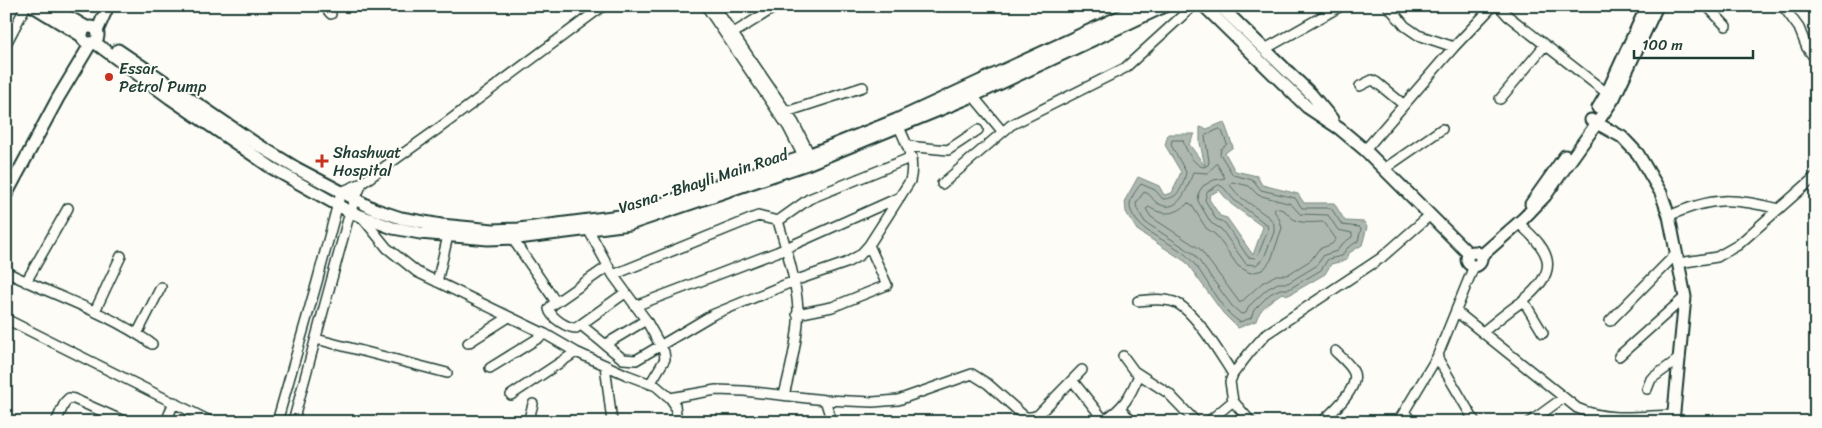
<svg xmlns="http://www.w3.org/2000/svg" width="1822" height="428" font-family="Sriracha,sans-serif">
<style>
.water{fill:#aeb8b1;stroke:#75877f;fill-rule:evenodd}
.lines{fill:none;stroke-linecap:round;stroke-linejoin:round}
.shore{stroke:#586e66;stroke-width:1}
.street-casing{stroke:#1f3d34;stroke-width:12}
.secondary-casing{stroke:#1f3d34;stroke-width:15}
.street{stroke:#fdfcf7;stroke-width:9}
.secondary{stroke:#fdfcf7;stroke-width:11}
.poi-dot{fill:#c8321e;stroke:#fdfcf7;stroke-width:2}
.labels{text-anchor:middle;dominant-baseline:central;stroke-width:4;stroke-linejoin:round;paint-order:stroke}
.poi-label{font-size:16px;fill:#1f3d34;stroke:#fdfcf7;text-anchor:start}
.street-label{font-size:16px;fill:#1f3d34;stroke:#fdfcf7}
</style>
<rect width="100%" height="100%" fill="#fdfcf7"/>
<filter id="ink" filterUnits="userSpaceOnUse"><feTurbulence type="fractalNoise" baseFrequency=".02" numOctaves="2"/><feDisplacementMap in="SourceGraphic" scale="10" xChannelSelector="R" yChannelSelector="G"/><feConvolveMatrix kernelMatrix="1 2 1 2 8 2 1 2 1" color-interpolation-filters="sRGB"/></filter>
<g filter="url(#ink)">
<!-- water -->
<path class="water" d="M1224,122L1233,147L1225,153L1235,171L1257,176L1262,185L1298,194L1304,203H1334L1345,221L1364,222L1367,227L1362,245L1349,253L1347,260L1331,264L1325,274L1289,295L1282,293C1271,300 1259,309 1256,321L1238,328L1223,313L1186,262L1137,230L1126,212L1125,200L1138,177L1159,186L1164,195L1172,193L1181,172L1165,145L1168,134H1195L1189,144L1205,166L1200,143V127L1207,129ZM1219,190L1231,204L1263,227L1253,255L1227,218L1220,216L1209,199L1210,195Z"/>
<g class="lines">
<!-- shore -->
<path class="shore" d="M1220,129L1222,131L1227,144L1221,149L1220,154L1233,175L1253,180L1261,190L1295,198L1302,208H1331L1342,225L1359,227L1361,229L1358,241L1346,249L1342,256L1328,259L1321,270L1289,289H1280L1270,294L1254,310L1251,318L1240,322C1218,309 1208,278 1190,259C1173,240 1142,237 1131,211C1127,202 1135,191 1141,184L1155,190L1163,199C1179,199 1183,186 1186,172L1171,145L1172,140H1183C1185,149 1194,166 1204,167L1208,165L1209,161L1205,136Z
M1217,164L1225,178L1214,180L1203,186L1199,192L1198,201L1211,223L1221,229L1246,264L1256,265L1264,258L1274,232V224L1270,218L1239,196L1230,185L1232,182L1249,186L1258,195L1291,204L1300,214L1328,215L1338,230L1352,233V237L1342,244L1337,251L1324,255L1316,266L1288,283H1278L1267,289L1249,306L1246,313L1241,314L1232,306L1194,254L1145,222L1137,209L1136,203L1144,192C1153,195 1152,201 1159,204C1179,215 1189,185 1193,172L1207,173Z
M1219,185L1223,187L1234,200L1267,225L1268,230L1258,255L1255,258L1248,257L1225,223L1216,219L1205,200L1207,192Z
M1188,203L1191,204L1206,228L1216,235L1238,266L1250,273L1263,270L1271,260L1282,228L1279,218L1274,211L1275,208C1289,210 1286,215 1295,220C1304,224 1315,222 1324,222L1336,239L1332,244L1319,249L1311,260L1287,275H1276L1262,283L1240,303L1200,249L1151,217L1146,209L1149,207C1162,216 1177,215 1188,203Z"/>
<!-- street casing -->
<g class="street-casing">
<path id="street" d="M324,6L331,14
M706,6L788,127L806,162
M714,6L794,123L812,159
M1388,6L1405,26L1418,35L1454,47
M1499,6L1508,16L1612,97
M1707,6L1726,26
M1783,6L1799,28L1807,48L1816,60
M732,34L777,6
M6,44L26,6
M1265,49L1341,6
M1360,86L1372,80L1376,82L1404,105
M973,96L1002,131
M1500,99L1545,45
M786,112L863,87
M907,146L948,150L978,130
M1365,150L1454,47L1493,6
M1384,169L1442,129
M362,183L442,126L603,6
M942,184L1011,125L1125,68L1193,6
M361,216L387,248L417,272L545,334L576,352L627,375L656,386L670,398L675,405L677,422
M1669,216C1713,196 1734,198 1779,209
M778,221C787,251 800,292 798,323C796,348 790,371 784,395
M588,229L613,275L646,320L664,352L665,359L650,384
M512,238L556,302
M1679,263L1717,257L1738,245L1816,176
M607,267L551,306L549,309C551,318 567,328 576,328L625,293
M6,272C55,296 107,312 152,344
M613,275L758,216L778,221L809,199L912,157
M26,282L68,208
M437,282L448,236
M1523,300L1543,333
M1138,301C1150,300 1162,298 1174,302C1194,309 1221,356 1233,374
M635,306L777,252L900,197
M95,311L121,256
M1457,312L1577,408C1609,422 1638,416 1672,415
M797,314L832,307L887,285L869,245
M6,319L212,422
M1610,321L1677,253
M581,325L623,359L636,360L712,315L794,281L846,263L860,255L869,245L910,181C916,157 905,142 896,120
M1483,332C1495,322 1507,312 1520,303C1559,272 1555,254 1518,223
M137,334L161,287
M316,339L447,373
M468,343L509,317
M606,344L646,320
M1123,356L1134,371L1168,393L1196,422
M1619,356L1685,297
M1437,357L1475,422
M605,365L612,422
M490,368L545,334
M1072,380L1104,420C1124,408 1130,396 1139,375
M1647,389L1651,379L1680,358
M511,395L576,352
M670,398L716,390L744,391L825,400L873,402L898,400L972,374L988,384L1025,417H1032L1038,415L1082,370
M825,400L832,422
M1120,408L1132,422
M1405,413L1412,422
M56,422L65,402L69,398L74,399L126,422
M166,422L174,402
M277,422L317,282L341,192L362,183L350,212L293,422
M528,422L533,404
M1208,422L1233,401
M1251,422L1233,401L1230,382L1233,374L1250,352L1266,334L1381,258L1429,216
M1322,422C1332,412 1359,389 1354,373C1351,365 1341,357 1335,351
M1398,422L1437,357L1474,266
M1530,422L1563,398"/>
</g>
<!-- secondary casing -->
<g class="secondary-casing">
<path id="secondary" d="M33,6L82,36
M50,6L86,27
M1204,6L1307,107L1340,129L1365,150L1469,254
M1220,6L1311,94L1332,119
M82 35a8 8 0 1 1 16 0a8 8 0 1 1-16 0Z
M97,31L108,6
M94,42L170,98L272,168L350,212L393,228L420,233L488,239L518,238L630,224L807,164L973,96L1165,6
M118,50L255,143L296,168L374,209L401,218L441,225L493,230L519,229L628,215L803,157L896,120L1143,6
M1598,108L1607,93L1647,6
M1591,120L1622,137L1638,154L1661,193L1669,216L1685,297L1673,422
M6,195L58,98L91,43
M1531,204L1565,156
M1467 259a7 7 0 1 1 14 0a7 7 0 1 1-14 0Z
M1481,256L1523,219L1545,196L1597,123L1614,98L1657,6"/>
</g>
<!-- street -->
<use href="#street" class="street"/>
<!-- secondary -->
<use href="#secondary" class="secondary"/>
</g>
</g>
<!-- markers -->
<g class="poi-dot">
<circle cx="109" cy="77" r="5"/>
<path d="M319.5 153.5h5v5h5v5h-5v5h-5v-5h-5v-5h5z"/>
</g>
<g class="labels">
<!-- poi labels -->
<g class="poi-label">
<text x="119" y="68">Essar<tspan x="119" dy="18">Petrol Pump</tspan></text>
<text x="333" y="152">Shashwat<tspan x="333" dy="18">Hospital</tspan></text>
</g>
<!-- street labels -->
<g class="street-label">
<text transform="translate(703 181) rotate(-18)">Vasna - Bhayli Main Road</text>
</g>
</g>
<!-- margin -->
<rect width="1822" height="428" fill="none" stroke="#fdfcf7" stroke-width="25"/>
<rect x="12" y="12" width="1797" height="403" fill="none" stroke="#1f3d34" stroke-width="2" filter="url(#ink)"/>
<!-- scale -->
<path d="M1634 50v8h119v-8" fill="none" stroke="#1f3d34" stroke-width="2.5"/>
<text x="1642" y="50" font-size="15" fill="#1f3d34" stroke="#fdfcf7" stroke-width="4" paint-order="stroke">100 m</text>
</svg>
